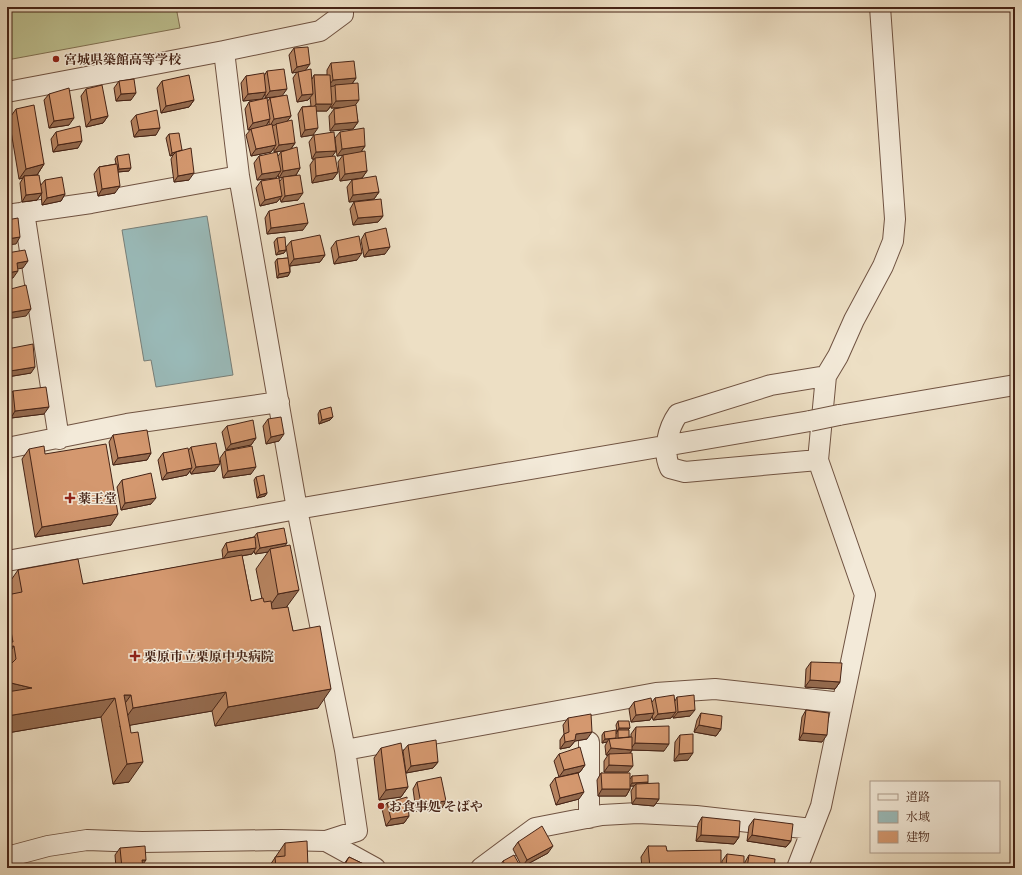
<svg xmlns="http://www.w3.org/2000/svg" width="1022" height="875" font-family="'IM FELL French Canon','Noto Serif JP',serif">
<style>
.pitch{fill:#bdc090;stroke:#827254}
.water{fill:#9abbba;stroke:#787f79}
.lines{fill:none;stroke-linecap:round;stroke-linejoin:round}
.minor-casing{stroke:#705342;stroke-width:22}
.minor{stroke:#f3ead9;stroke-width:20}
.minor-bridge-casing{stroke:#705342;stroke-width:22;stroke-linecap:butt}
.minor-bridge{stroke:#f3ead9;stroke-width:20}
.wall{fill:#b6835f;stroke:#462417;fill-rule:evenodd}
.shaded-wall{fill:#946a4e;stroke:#462417}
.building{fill:#d4986f;stroke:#462417}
.poi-dot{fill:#8f2418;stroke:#f3ead9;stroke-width:1.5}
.labels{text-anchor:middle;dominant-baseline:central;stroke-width:3;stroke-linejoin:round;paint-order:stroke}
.poi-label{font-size:13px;font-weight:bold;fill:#462417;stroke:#f3ead9;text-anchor:start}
</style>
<rect width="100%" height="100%" fill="#eddfc4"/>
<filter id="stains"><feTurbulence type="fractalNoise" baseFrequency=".005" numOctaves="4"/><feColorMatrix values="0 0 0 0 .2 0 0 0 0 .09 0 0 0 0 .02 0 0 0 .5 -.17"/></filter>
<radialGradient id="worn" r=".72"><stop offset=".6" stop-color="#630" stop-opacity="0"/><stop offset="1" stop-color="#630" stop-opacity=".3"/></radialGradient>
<!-- pitch -->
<path class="pitch" d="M7,7H176L180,28L7,60Z"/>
<!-- water -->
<path class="water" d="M207,216L233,375L156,387L151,360L144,361L122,230Z"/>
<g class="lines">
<!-- minor casing -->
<g class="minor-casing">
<path id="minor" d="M224,51L320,31L343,14V7
M7,92L224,51L239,176L297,509L345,750L357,831L326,841L281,840L142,842L87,840L48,846L7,857
M24,212L59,439
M7,215L91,203L239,176
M839,415L1015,385
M7,448L127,424L279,402
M818,460L685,472L670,468C662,452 668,428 678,414L771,385L826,376
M7,561L297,509L810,421
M345,750L656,693L715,689L842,703
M589,818V742
M326,841L375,868
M481,868L535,828L602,815L638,813L696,816L812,829
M797,868L821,806L865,595L818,460L826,376L838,356L854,320L883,266L893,241L895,219L880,7"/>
</g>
<!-- minor -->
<use href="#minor" class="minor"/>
<!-- minor-bridge casing -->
<g class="minor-bridge-casing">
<path id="minor-bridge" d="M810,421L839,415"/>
</g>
<!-- minor-bridge -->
<use href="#minor-bridge" class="minor-bridge"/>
</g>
<!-- wall -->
<path class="wall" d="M294,48L305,70L312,79L314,75H327V70L331,63L356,78L352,84L358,122L353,129L330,131L329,116L334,109L341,108H331V106L327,111H316L313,135L301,137L298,114L302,107L311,106L310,98L308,100L297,102L293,78L297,72L292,73L289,55Z
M267,71L282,96L291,116L287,121L295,143L291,149L300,168L296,175L285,177L298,200L281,202L280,198L277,202L260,206L256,188L261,181H280L283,177L279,178L278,175L276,178L257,180L254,163L259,156H278L281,152L287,150L274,152V148L271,152L251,156L246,135L251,129L248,130L245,109L249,102H267L270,98L282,96L265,98V94L262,99L243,101L241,83L246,76H264ZM269,121V125L266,126Z
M119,81L131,100L116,101L114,88Z
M162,81L194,100L189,107L161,113L157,88Z
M86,89L108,116L103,123L86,127L81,96Z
M49,94L69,125L49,128L44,100Z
M16,109L44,164L37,175L40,186L45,180L65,194L61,201L42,205L41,194L37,200L22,202L20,183L23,178L19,179L9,119Z
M136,115L156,135L134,137L131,121Z
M56,132L78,148L53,152L51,139Z
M340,132L365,146L361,152L367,171L362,178L379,192L374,199L349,202L347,187L352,180L360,178L340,181L338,162L343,155L349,154L337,156L335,138Z
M169,134L182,150L189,180L174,182L171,159L173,155L170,156L166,138Z
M314,135L336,151L332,156L338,172L333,179L312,183L310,165L314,159H312L309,142Z
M117,156L129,171L118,172L115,193L98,196L94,174L99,167L116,164L115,159Z
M354,202L383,216L378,222L353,225L350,209Z
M269,211L303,230L267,234L265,218Z
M365,233L385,254L364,257L361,240Z
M277,238L286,250L284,253L276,255L274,242Z
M291,241L325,255L320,262L290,266V272L288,276L277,278L275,262L277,259L288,258L286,247Z
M336,241L357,260L334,264L331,248Z
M7,349L31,373L7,377Z
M13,391L44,414L11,418L8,398Z
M320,410L330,420L319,424L318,414Z
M268,419L279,441L266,444L263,426Z
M227,426L256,438L251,445L226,450L222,432Z
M113,435L151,453L147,460L113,465L109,442Z
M191,447L215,471L191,474L190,471L187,475L162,480L158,460L163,453L188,451Z
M29,449L111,525L35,537L22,459Z
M225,451L251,474L223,478L220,458Z
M256,477L267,493L265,496L257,498L254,480Z
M122,480L151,504L121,510L117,487Z
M257,533L285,546L287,607L293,631L318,708L215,726L212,711L130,725L129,782L113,784L101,717L7,733V586L18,570L83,584L223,559L222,550L226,543L254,537ZM254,551L255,554L268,552L256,569L262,599L251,601L242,556L252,554Z
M811,662L840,682L835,689L805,687L806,669Z
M677,697L690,716L673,718V716L671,718L653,720L652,716L650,720L631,722L629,709L634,702H652L655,698L675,701Z
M806,710L822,742L799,740L802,717Z
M701,713L721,729L716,736L694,732L697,720Z
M568,718L587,739L575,741L570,747L560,749V740L564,734L563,725Z
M618,721L628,730L629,737H631V734L636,727L664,751L632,750L630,753L628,772H604V761L608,755H606L605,746L607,742L602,743V735L604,732L616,734L617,732L616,725Z
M680,735L688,760L674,761L675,742Z
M408,745L438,762L433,768L406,773L403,751Z
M381,748L408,787L401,797L379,800L374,758Z
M559,754L585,765L580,772L561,777L579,799L556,805L550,785L555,778L559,777L554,761Z
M601,773L630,779L632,776L648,782L647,784L659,799L654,806L632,804L631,791L634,786H630V789L626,796H598L597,780Z
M417,782L442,808L416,811L413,789Z
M387,803L409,816L404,823L386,826L382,809Z
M702,817L739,837L734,844L696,841L698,824Z
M754,819L791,841L786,847L747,841L749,826Z
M518,842L548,853L522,867L513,849Z
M285,843L308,868H268Z
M648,846L667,851L721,868H642L641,857Z
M120,848L142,865L143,868H116L115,855Z
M727,854L744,867L745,862L749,855L774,868H722V861Z
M349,857L372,868H341Z
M503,861L519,864L515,868H503L501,864Z"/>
<!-- shaded-wall -->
<path class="shaded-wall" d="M310,64L305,71L292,73L297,67Z
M356,78L351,85H335L334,86L328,87L333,80Z
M287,89L282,96L265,98L270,91Z
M266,92L262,99L243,101L248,94Z
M136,93L131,100L116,101L121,94Z
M313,94L308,100L297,102L302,95Z
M194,100L189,107L161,113L166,106Z
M359,100L354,107L331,108L336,101Z
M316,104H332L327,111H311Z
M108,116L103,123L86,127L91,120Z
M291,116L286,123L276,124L275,125L270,126L274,119Z
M74,118L69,125L49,128L54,121Z
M270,119L266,126L248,130L253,123Z
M358,122L353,129L330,131L335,124Z
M160,128L156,135L134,137L139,130Z
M318,128L313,135L301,137L305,130Z
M82,141L78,148L53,152L58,145Z
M295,143L290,150L274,152L279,145Z
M276,145L271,152L251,156L256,149Z
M365,146L360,153L337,156L342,149Z
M336,151L331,158L312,159L316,152Z
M176,152L173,155L170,156L172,153Z
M44,164L37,175L24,176L23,178L19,179L26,169Z
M131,168L129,171L117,172L119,169Z
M300,168L296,175L279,178L283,171Z
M281,171L276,178L257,180L262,174Z
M367,171L362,178L340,181L345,174Z
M338,172L333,179L312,183L316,176Z
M194,173L189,180L174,182L178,176Z
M120,186L115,193L98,196L102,189Z
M379,192L374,199L349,202L353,195Z
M42,193L37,200L22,202L26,195Z
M303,193L298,200L281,202L285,196Z
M65,194L61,201L42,205L47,198Z
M282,196L277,202L260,206L265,200Z
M383,216L378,222L353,225L358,218Z
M308,223L303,230L267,234L271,228Z
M20,237L16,244L7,245V239Z
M390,247L385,254L364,257L369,250Z
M286,250L284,253L276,255L279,251Z
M362,253L357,260L334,264L339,257Z
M325,255L320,262L289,266L294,259Z
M28,261L23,268L12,270L17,263Z
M18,271L13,278L7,279V273Z
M290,272L288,276L277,278L279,274Z
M31,309L26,316L7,319V313Z
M35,367L31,373L7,377V375L10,371Z
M49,407L44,414L11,418L15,411Z
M333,417L330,420L319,424L322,420Z
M284,434L279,441L266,444L271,437Z
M256,438L251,445L226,450L231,444Z
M151,453L147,460L113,465L118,458Z
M220,464L215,471L191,474L196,467Z
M256,467L251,474L223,478L228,471Z
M192,468L187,475L162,480L167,473Z
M267,493L265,496L257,498L260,495Z
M156,498L151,504L121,510L125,503Z
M118,514L111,525L35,537L42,527Z
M287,543L282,550L270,549L268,552L255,554L260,548Z
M256,548L252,554L223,559L228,552Z
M299,590L285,609L265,613L278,594Z
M14,646L7,656V647Z
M810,680L840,682L835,689L805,687Z
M11,683L32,688L7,704V685Z
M331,689L318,708L215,726L228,707Z
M226,692L212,711L120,727V726L133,708Z
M124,695H131L118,713Z
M115,698L101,717L7,733V716Z
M695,710L690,716L673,718L678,712Z
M676,712L671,718L653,720L658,714Z
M654,713L650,720L631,722L636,715Z
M699,725L721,729L716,736L694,732Z
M619,728H630L627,731L618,730L617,732Z
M592,732L587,739L575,741L570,747L560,749L565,742L576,734Z
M803,733L827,735L822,742L799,740Z
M605,739H609L607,742L602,743Z
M635,743L669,744L664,751L632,750L627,757L609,754L608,755H606L611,748L630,750Z
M693,753L688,760L674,761L679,754Z
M143,762L129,782L113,784L127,764Z
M438,762L433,768L406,773L411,766Z
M585,765L580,772L559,777L564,770Z
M609,765L633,766L628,772H604Z
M648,782L646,786L636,784L634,786H630L632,783Z
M408,787L401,797L379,800L386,790Z
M602,789H630L626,796H598Z
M584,792L579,799L556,805L560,798Z
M636,798L659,799L654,806L632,804Z
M446,801L442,808L416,811L421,804Z
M409,816L404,823L386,826L391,819Z
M701,835L739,837L734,844L696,841Z
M752,835L791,841L786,847L747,841Z
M553,846L548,853L522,867L527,860Z
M142,860H146L141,867Z
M519,864L516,868H508Z"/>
<!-- building -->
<path class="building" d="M308,47L310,64L297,67L294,48Z
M354,61L356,78L333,80L331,63Z
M284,69L287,89L270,91L267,71Z
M311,69L313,94L302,95L298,72Z
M264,73L266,92L248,94L246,76Z
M189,75L194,100L166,106L162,81Z
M314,75H330L332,104H316Z
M134,79L136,93L121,94L119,81Z
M358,83L359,100L336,101L335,85Z
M102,85L108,116L91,120L86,89Z
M69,88L74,118L54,121L49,94Z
M287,95L291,116L274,119L270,98Z
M267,98L270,119L253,123L249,102Z
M34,105L44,164L26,169L16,109Z
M356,105L358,122L335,124L334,109Z
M316,106L318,128L305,130L302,107Z
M157,110L160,128L139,130L136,115Z
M292,120L295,143L279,145L276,124Z
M272,124L276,145L256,149L251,129Z
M80,126L82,141L58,145L56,132Z
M364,128L365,146L342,149L340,132Z
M334,132L336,151L316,152L314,135Z
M179,133L182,150L172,153L169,134Z
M297,147L300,168L283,171L281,152Z
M191,148L194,173L178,176L176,152Z
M365,151L367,171L345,174L343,155Z
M277,152L281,171L262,174L259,156Z
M129,154L131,168L119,169L117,156Z
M335,156L338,172L316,176L315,158Z
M117,164L120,186L102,189L99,167Z
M39,175L42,193L26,195L24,176Z
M300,175L303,193L285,196L283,177Z
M376,176L379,192L353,195L352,180Z
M62,177L65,194L47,198L45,180Z
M279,178L282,196L265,200L261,181Z
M381,199L383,216L358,218L354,202Z
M304,203L308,223L271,228L269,211Z
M18,218L20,237L7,239V220Z
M386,228L390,247L369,250L365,233Z
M320,235L325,255L294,259L291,241Z
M359,236L362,253L339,257L336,241Z
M285,237L286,250L279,251L277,238Z
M25,250L28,261L17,263L18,271L7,273V253Z
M288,258L290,272L279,274L277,259Z
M26,285L31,309L7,313V290Z
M33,344L35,367L10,371L7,355V349Z
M46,387L49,407L15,411L13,391Z
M331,407L333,417L322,420L320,410Z
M281,417L284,434L271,437L268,419Z
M253,420L256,438L231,444L227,426Z
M147,430L151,453L118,458L113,435Z
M216,443L220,464L196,467L191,447Z
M106,444L118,514L42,527L29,449L44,446L45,454Z
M252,446L256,467L228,471L225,451Z
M188,448L192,468L167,473L163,453Z
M151,473L156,498L125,503L122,480Z
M264,475L267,493L260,495L256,477Z
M284,528L287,543L260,548L257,533Z
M255,537L256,548L228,552L226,543Z
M290,545L299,590L278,594L270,549Z
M242,555L251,601L263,598L264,602L271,601L272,609L288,607L293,631L320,626L331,689L228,707L226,692L133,708L131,695H124L131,733L138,732L143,762L127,764L115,698L7,716V692L32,688L11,683L7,685V662L11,664L16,659L14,646L7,647V642H13L7,610V595L22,592L18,570L78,559L83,584Z
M811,662L842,663L840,682L810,680Z
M674,695L676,712L658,714L655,698Z
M694,695L695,710L678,712L677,697Z
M651,698L654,713L636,715L634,702Z
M806,710L829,713L827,735L803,733Z
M701,713L722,716L721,729L699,725Z
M591,714L592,732L576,734L575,740L565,742L564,734L569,732L568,718Z
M618,721H629L630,728H619Z
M669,726V744L635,743L636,727Z
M616,730V738L605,739L604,732Z
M618,730H629V737L618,738Z
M693,734V753L679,754L680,735Z
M632,737V750L611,748L609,739Z
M436,740L438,762L411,766L408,745Z
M401,743L408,787L386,790L381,748Z
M580,747L585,765L564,770L559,754Z
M632,753L633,766L609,765V754Z
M578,773L584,792L560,798L555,778Z
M601,773H630V789H602Z
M648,775V782L632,783V776Z
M441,777L446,801L421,804L417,782Z
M659,783V799L636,798V784Z
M407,797L409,816L391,819L387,803Z
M702,817L740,821L739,837L701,835Z
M754,819L793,824L791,841L752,835Z
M542,826L553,846L527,860L518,842Z
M307,841L308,868H276L275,857L285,856V843Z
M145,846L146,860H142L143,868H122L120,848Z
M648,846H666L667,851L721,850V868H650Z
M727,854L744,856V868H726Z
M514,855L519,864L507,868L503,861Z
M749,855L775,859L774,868H747Z
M349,857L372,868H343Z"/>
<!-- markers -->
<g class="poi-dot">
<circle cx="56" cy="59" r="4"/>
<path d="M68 492h4v4h4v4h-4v4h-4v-4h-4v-4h4z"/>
<path d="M133 650h4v4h4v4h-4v4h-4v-4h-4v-4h4z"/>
<circle cx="381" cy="806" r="4"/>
</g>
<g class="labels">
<!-- poi labels -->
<g class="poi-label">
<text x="64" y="59">宮城県築館高等学校</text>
<text x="78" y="498">薬王堂</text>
<text x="144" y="656">栗原市立栗原中央病院</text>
<text x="389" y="806">お食事処 そばや</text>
</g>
</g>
<!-- margin -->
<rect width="1022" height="875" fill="none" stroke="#eddfc4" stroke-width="24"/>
<rect x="8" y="8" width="1006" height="859" fill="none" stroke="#462417" stroke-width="2"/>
<rect x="12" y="12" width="998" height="851" fill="none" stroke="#462417"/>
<!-- legend -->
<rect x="870" y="781" width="130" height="72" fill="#f3ead9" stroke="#ae9b8b"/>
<rect x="878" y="794" width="20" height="6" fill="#f3ead9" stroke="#ae9b8b"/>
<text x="906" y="801" font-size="12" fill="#462417">道路</text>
<rect x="878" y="811" width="20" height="12" fill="#9abbba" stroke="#ae9b8b"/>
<text x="906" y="821" font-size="12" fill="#462417">水域</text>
<rect x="878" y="831" width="20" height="12" fill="#d4986f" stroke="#ae9b8b"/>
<text x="906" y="841" font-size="12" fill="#462417">建物</text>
<rect width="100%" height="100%" filter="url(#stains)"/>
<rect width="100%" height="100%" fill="url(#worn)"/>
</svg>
